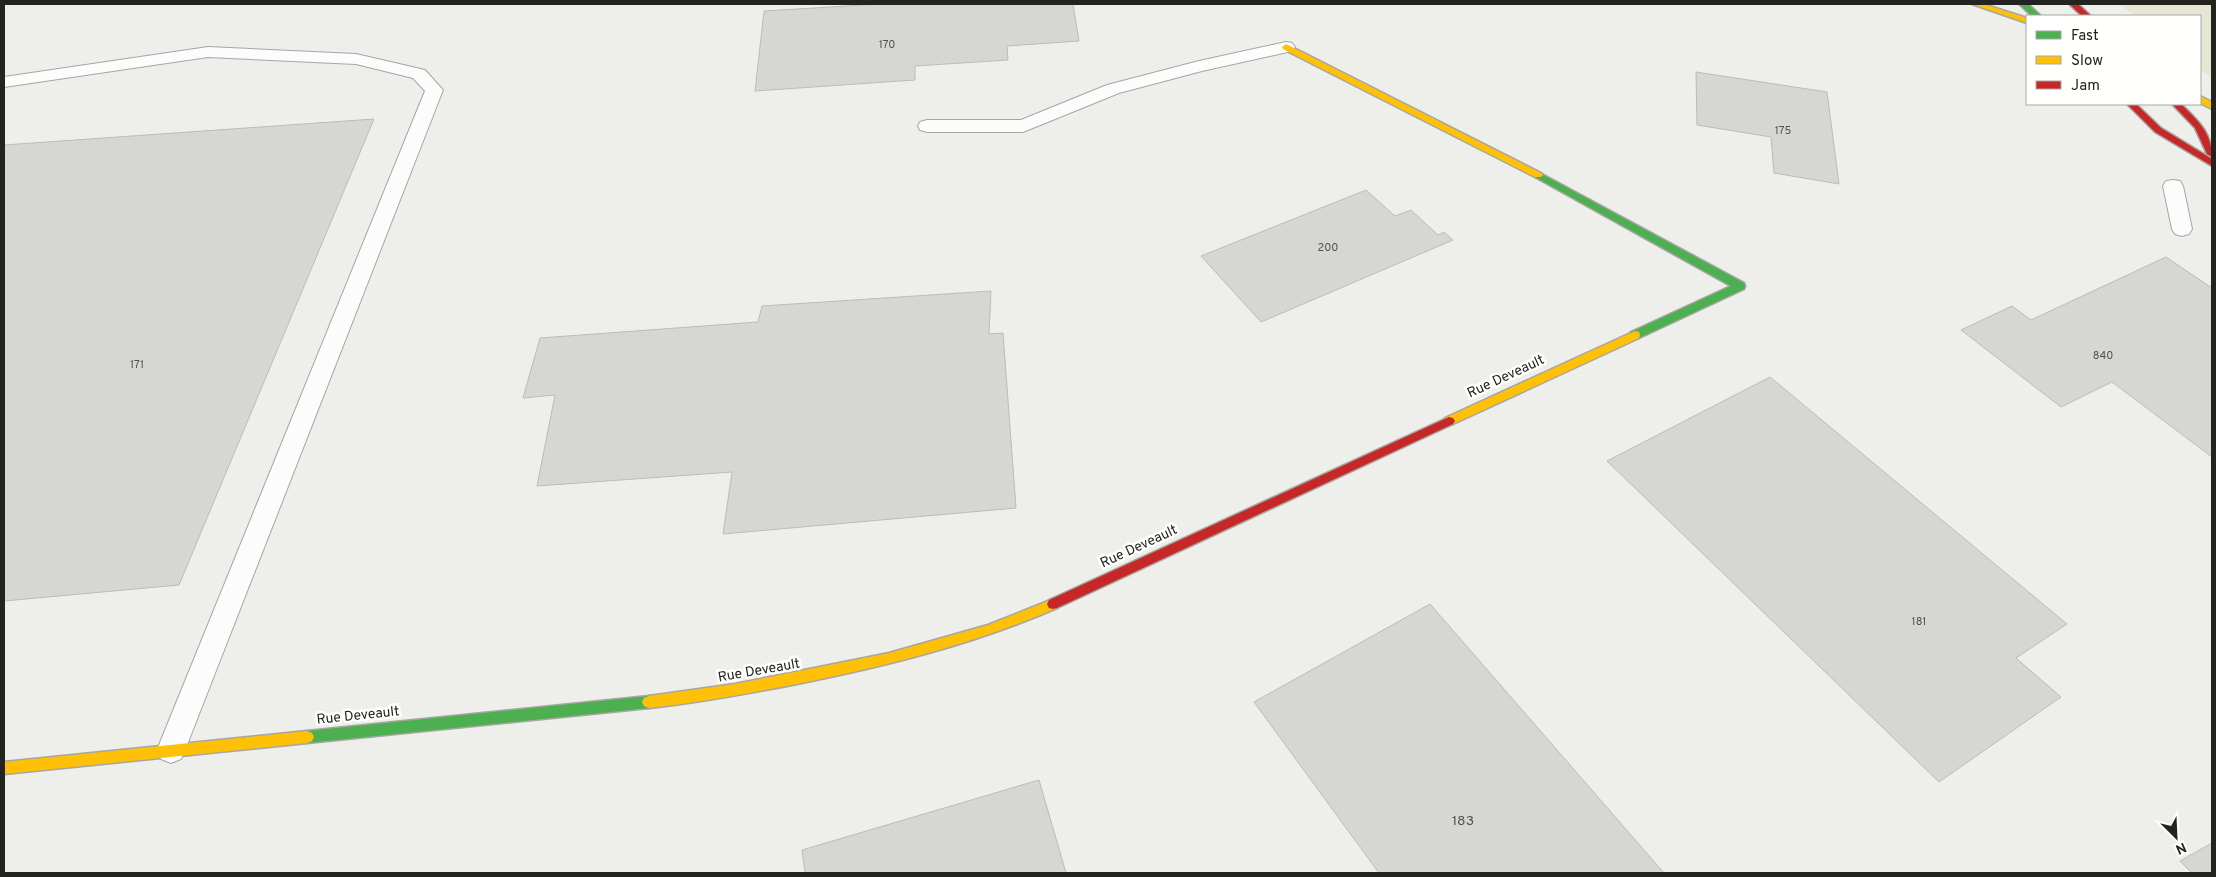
<svg xmlns="http://www.w3.org/2000/svg" width="2216" height="877" font-family="Overpass,sans-serif">
<style>
.green{fill:#e7e6d5}
.building{fill:#d6d6d3;stroke:#bbbbb8}
.lines{fill:none;stroke-linecap:round;stroke-linejoin:round}
.lane-casing{stroke:#a6a6a3;stroke-width:2}
.fast-casing{stroke:#a6a6a3;stroke-width:3}
.slow-casing{stroke:#a6a6a3;stroke-width:3}
.jam-casing{stroke:#a6a6a3;stroke-width:3}
.lane{fill:#fcfcfc;fill-rule:evenodd}
.fast{fill:#4caf50;fill-rule:evenodd}
.slow{fill:#ffc107;fill-rule:evenodd}
.jam{fill:#c62828;fill-rule:evenodd}
.labels{text-anchor:middle;dominant-baseline:central;stroke-width:5;stroke-linejoin:round;paint-order:stroke}
.number-label{font-size:11px;fill:#52524e}
.street-label{font-size:14px;fill:#232320;stroke:#fffffe}
.near-number-label{font-size:14px;fill:#52524e}
</style>
<rect width="100%" height="100%" fill="#eeeeea"/>
<!-- green -->
<path class="green" d="M2120,4H2212V78L2200,69V16H2135Z"/>
<!-- building -->
<path class="building" d="M880,4H1073L1079,41L1007,46L1008,60L915,66V80L755,91L764,11Z
M1696,72L1827,92L1839,184L1774,173L1771,137L1697,125Z
M374,119L179,585L4,601V145Z
M1366,190L1395,216L1411,210L1438,235L1444,232L1453,240L1261,322L1201,256Z
M2166,257L2212,288V457L2112,382L2061,407L1961,330L2012,306L2031,320Z
M991,291L989,334L1003,333L1016,508L723,534L732,472L537,486L555,395L523,398L540,338L758,322L762,306Z
M1770,377L2067,624L2016,658L2061,697L1939,782L1607,461Z
M1430,604L1664,873H1379L1254,702Z
M1039,780L1066,873H805L802,850Z
M2212,843V873H2192L2180,861Z"/>
<g class="lines">
<!-- lane casing -->
<g class="lane-casing">
<path id="lane" d="M1286,42L1292,43L1295,47L1292,51L1202,71L1119,93L1023,132H927L920,130L918,126L920,122L927,120H1021L1107,85L1199,61Z
M208,47L356,54L425,70L443,90L185,750L181,759L171,763L161,759L157,750L425,91L413,78L356,64L208,57L4,87V77Z
M2173,180L2180,181L2183,186L2192,229L2189,234L2182,236L2175,234L2172,229L2163,186L2166,181Z"/>
</g>
<!-- fast casing -->
<g class="fast-casing">
<path id="fast" d="M2019,4H2028L2041,16H2032Z
M1538,172L1744,283L1745,286L1744,289L1639,338H1631L1630,335L1631,332L1731,286L1535,177V173Z
M649,696L654,698L656,702L654,706L649,708L307,743L302,741L300,737L302,733L307,731Z"/>
</g>
<!-- slow casing -->
<g class="slow-casing">
<path id="slow" d="M1972,4H1983L2027,18V23Z
M1286,44L1541,173L1543,175L1541,177H1535L1283,49L1282,47Z
M2200,96L2212,102V109L2200,103Z
M1635,331L1639,332L1640,335L1639,338L1453,424H1445L1443,421L1445,418Z
M1053,599L1057,600L1059,604L1057,608C972,645 883,667 792,685C744,694 697,703 649,708L644,706L642,702L644,698L649,696L735,684L889,653L988,625Z
M307,731L312,733L314,737L312,741L307,743L4,774V762Z"/>
</g>
<!-- jam casing -->
<g class="jam-casing">
<path id="jam" d="M2069,4H2078L2091,16H2082Z
M2127,104H2136L2161,128L2212,159V166L2155,132Z
M2172,104H2181C2197,120 2212,132 2212,157L2207,154L2195,128Z
M1449,417L1453,418L1455,421L1453,424L1057,608L1053,609L1049,608L1047,604L1049,600Z"/>
</g>
<!-- lane -->
<use href="#lane" class="lane"/>
<!-- fast -->
<use href="#fast" class="fast"/>
<!-- slow -->
<use href="#slow" class="slow"/>
<!-- jam -->
<use href="#jam" class="jam"/>
</g>
<g class="labels">
<!-- number labels -->
<g class="number-label">
<text x="887" y="45">170</text>
<text x="1783" y="131">175</text>
<text x="1328" y="248">200</text>
<text x="2103" y="356">840</text>
<text x="137" y="365">171</text>
<text x="1919" y="622">181</text>
</g>
<!-- street labels -->
<g class="street-label">
<text transform="translate(1506 377) rotate(-25)">Rue Deveault</text>
<text transform="translate(1139 547) rotate(-25)">Rue Deveault</text>
<text transform="translate(759 671) rotate(-10)">Rue Deveault</text>
<text transform="translate(358 716) rotate(-6)">Rue Deveault</text>
</g>
<!-- near-number labels -->
<g class="near-number-label">
<text x="1463" y="821">183</text>
</g>
</g>
<!-- border -->
<rect width="2216" height="877" fill="none" stroke="#232320" stroke-width="10"/>
<!-- legend -->
<rect x="2026" y="15" width="175" height="90" fill="#fffffe" stroke="#a7a7a5"/>
<rect x="2036" y="31" width="25" height="8" fill="#4caf50" stroke="#a7a7a5"/>
<text x="2071" y="40" font-size="15" fill="#232320">Fast</text>
<rect x="2036" y="56" width="25" height="8" fill="#ffc107" stroke="#a7a7a5"/>
<text x="2071" y="65" font-size="15" fill="#232320">Slow</text>
<rect x="2036" y="81" width="25" height="8" fill="#c62828" stroke="#a7a7a5"/>
<text x="2071" y="90" font-size="15" fill="#232320">Jam</text>
<!-- north arrow -->
<g transform="translate(2176 837) rotate(156)" stroke="#fffffe" stroke-width="4" paint-order="stroke">
<path d="M0-4L9 19L0 12L-9 19Z" fill="#232320"/>
<text y="-8" font-size="14" font-weight="bold" text-anchor="middle" fill="#232320">N</text>
</g>
</svg>
